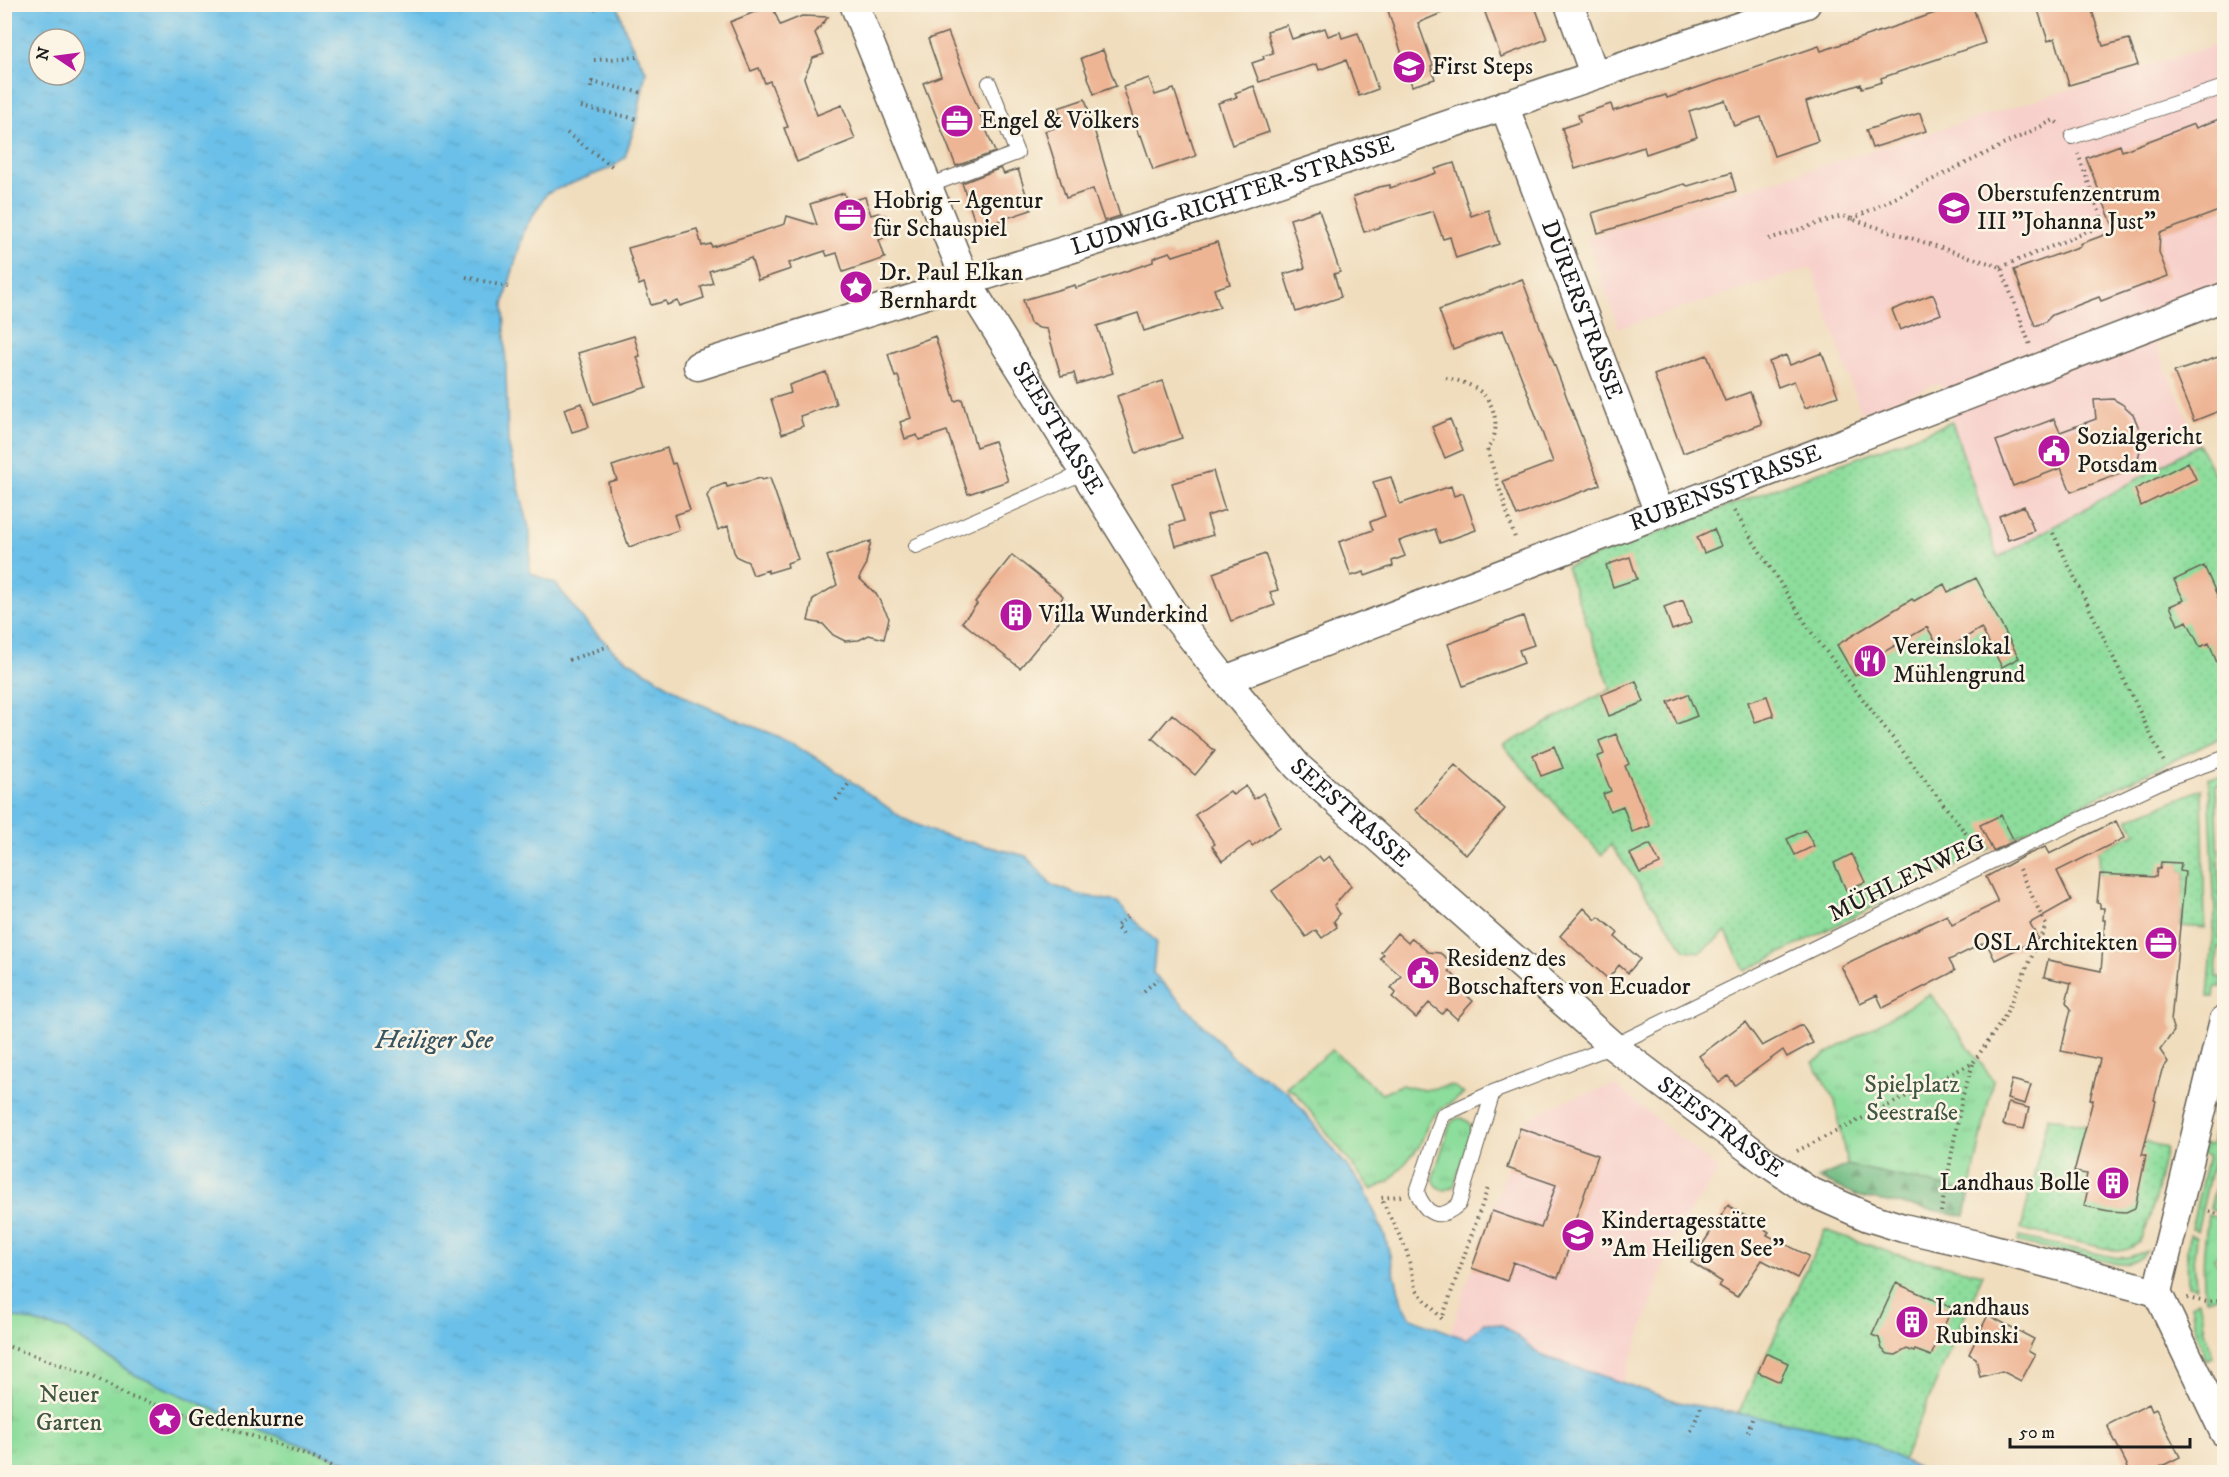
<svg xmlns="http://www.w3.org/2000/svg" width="2229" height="1477" font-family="'IM FELL DW Pica',serif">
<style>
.built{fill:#f7d0cb}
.grass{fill:url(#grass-tufts);stroke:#547c5c;stroke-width:1.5}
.forest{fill:url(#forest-firs);stroke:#476c50;stroke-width:1.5}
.garden{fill:url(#garden-dots);stroke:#547c5c;stroke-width:1.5}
.water{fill:url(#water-ripples);stroke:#446e82;stroke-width:1.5;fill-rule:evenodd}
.building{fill:#eeb595}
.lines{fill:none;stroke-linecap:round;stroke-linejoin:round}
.service-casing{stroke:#666054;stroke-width:16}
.minor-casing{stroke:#666054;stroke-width:31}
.path{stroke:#666054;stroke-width:4;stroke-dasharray:1.5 4.5;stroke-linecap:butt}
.service{stroke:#fff;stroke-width:14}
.minor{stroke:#fff;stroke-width:28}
.labels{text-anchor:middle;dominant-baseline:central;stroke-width:5;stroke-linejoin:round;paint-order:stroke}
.poi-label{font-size:24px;fill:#1c1c1c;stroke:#fcf5e5;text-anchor:start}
.street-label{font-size:24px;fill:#1c1c1c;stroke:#fcf5e5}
.park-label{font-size:24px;fill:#3e5642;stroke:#fcf5e5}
.water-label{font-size:26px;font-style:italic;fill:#385563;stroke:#fcf5e5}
</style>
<defs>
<pattern id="grass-tufts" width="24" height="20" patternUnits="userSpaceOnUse" patternTransform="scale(1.5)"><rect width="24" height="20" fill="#8ddd9c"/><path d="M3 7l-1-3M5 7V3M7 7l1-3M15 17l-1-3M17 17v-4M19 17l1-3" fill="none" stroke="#79bd86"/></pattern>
<pattern id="forest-firs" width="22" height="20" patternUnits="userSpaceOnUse" patternTransform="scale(1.5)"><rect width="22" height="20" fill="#72bc84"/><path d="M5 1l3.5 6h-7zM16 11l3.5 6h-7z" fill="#5d986b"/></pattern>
<pattern id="garden-dots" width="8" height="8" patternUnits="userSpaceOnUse" patternTransform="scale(1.5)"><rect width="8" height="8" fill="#8ddd9c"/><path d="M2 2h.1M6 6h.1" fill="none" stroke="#79bd86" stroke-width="1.8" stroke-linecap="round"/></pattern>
<pattern id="water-ripples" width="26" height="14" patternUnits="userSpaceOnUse" patternTransform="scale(1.5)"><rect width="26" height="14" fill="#6bc0e8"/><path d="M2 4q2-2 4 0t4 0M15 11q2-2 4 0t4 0" fill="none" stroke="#5ca4c6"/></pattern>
</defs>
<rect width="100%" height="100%" fill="#fcf5e5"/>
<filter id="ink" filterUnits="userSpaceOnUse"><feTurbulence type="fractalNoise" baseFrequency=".0167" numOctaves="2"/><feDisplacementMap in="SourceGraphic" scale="12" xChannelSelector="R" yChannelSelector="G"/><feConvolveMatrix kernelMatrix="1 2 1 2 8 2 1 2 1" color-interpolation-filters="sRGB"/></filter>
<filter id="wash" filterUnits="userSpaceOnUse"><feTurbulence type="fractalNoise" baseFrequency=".008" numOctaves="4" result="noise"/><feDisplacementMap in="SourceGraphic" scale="24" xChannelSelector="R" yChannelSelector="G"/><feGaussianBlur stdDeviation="1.35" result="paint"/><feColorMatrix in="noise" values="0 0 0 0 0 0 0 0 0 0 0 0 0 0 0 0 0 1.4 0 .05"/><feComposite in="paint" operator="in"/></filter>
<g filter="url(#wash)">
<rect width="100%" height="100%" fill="#f0ddbd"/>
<!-- built -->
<path class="built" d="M2224,42V282L2142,313L2199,444L1997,559L1940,383L1861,413L1812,268L1619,328L1587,238Z
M1615,1085L1719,1170L1671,1240L1652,1301L1623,1383L1543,1356L1502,1325L1484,1323L1466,1339L1450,1333L1521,1128L1529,1119L1550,1107L1572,1098Z"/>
<!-- grass -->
<path class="grass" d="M2224,777V785H2216L2221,915L2219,938L2224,939V947H2218L2216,977L2222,978V987H2215L2214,997H2208L2215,915L2209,778Z
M1930,994L1993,1080L1970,1192L1847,1165L1835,1101L1813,1062Z
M1332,1050L1382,1094L1401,1085L1424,1090L1452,1085L1464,1094L1444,1107L1429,1121L1419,1147L1390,1181L1372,1190L1295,1092L1286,1087Z
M2224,1090V1114L2197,1231L2191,1229L2208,1156L2202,1154L2204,1144L2211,1145L2218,1117L2211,1115L2214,1104L2221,1105Z
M1462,1118L1469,1122L1472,1130L1454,1186C1444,1193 1437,1190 1433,1178L1450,1124L1455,1119Z
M2224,1150V1212L2210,1209Z
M2208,1215L2224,1219V1251L2214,1258L2219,1267H2222L2224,1296L2206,1299C2201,1270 2204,1244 2208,1215Z
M2189,1235L2196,1237L2194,1256L2196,1288L2188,1286L2187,1250Z
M2019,1237L2118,1258L2129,1257L2147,1251C2139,1260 2131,1265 2118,1264L2018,1242Z
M2199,1301L2206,1335L2213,1357L2206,1361L2197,1334L2191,1305Z
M5,1315L66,1330L133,1374L348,1462L361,1472H5Z"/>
<!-- forest -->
<path class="forest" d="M1847,1165L1970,1192L1965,1216L1860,1197L1818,1178Z"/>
<!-- garden -->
<path class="garden" d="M1952,422L1998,558L2199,444L2224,494V736L1981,853L1745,971L1726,932L1700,952L1685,950L1611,845L1602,855L1503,746L1611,689L1566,567Z
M2202,789L2205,928L2181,926L2182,912L2177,911L2183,893L2185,872L2180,871V863L2157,869L2156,880L2142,876H2100L2099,850L2136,833L2128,819Z
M2048,1117L2121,1133L2166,1148C2162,1167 2150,1232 2138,1243C2132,1249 2125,1250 2117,1251L2021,1229Z
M1825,1230L1895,1254L1983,1274L1902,1461L1855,1435L1738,1414Z"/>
<!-- water -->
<path class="water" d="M5,4L618,5C622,27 634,51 646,71L637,119L625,157L613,167L547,193L525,228L508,287L504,304L508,443L530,532V573L556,584L587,624L616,653L693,701L793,743L838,772L904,819L938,834L1026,856L1052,885L1076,894L1117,902L1156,942L1153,973L1158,978L1235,1059L1289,1093L1364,1188L1385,1236L1402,1303L1411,1318L1466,1339L1484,1323L1502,1325L1543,1356L1682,1403L1855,1435L1925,1472H361L347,1462L259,1429L133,1374L66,1330L5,1315ZM39,39H75V75H39Z"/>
<g id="blocks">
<!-- building -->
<path class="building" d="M1386,4H1463L1418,23L1433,65L1431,66L1435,79L1412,86Z
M1482,4H1534L1547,39L1501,57Z
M1962,4H1972L1985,43L1881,78L1882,82L1862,88L1861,84L1806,102L1818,141L1774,156L1761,117L1734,126L1725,100L1689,111L1697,137L1646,154L1644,147L1575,169L1562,128L1580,122L1578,115L1611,104L1613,111L1666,95L1667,98L1819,46L1821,51Z
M2036,4H2090L2103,46L2129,39L2138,65L2069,85L2055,38L2048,41Z
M772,5L780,25L802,16L828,17L815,33L824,54L813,58L804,78L817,115L842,105L855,139L797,162L784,128L788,127L770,81L765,83L759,68L751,71L730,22Z
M1287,25L1292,39L1325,28L1328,36L1340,32L1342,38L1358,33L1378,89L1359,96L1346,60L1319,70L1317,64L1259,82L1252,63L1264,59L1263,56L1273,53L1267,31Z
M948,32L995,152L956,166L923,83L941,76L928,39Z
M1103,50L1116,86L1094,94L1081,58Z
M1149,78L1155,95L1174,89L1196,156L1153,170L1141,135L1139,136L1123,87Z
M1254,86L1269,132L1232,145L1218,103L1237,97L1235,93Z
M1085,99L1120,216L1104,221L1093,189L1066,198L1045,131L1064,125L1058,108Z
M1920,113L1926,131L1872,148L1866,130Z
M2224,117V209L2160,233L2159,252L2168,276L2101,301L2099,297L2052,315L2045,322L2035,326L2014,270L2081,246L2080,244L2115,231L2086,158L2120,145L2122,151L2194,124L2196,128Z
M1454,163L1471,216L1488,210L1499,244L1456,258L1450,237L1443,239L1433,211L1364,232L1353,197L1379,187L1390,185V188L1436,173L1435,169Z
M1001,168L1004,174L1018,169L1031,210L977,228L962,183Z
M1731,173L1736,191L1598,233L1592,213L1684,184L1688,186Z
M844,193L847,202L865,197L871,215L878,213L886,216L890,229L886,237L879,240L885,258L843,272L837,253L827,256L825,251L789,263L791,269L758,280L751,258L709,271L713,283L701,287L704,298L680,306L678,301L667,305L666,301L651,305L644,283L639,285L628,248L697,229L702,246L711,244L712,247L785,224L787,216L817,225L810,204Z
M1319,210L1340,272L1334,274L1341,297L1296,312L1284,274L1305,268L1290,219Z
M1217,242L1230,284L1214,289L1220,307L1144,331L1138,313L1097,326L1113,373L1077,384L1074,373L1061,376L1047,329L1039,328L1030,323L1023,300L1075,285L1076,288L1153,262V258L1161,255L1170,252L1173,256Z
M1522,279L1600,485L1517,516L1503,481L1553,462L1528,394L1503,330L1453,349L1439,310Z
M1933,294L1941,314L1900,330L1892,310Z
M634,336L640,356L637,357L647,387L594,404L578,353Z
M935,336L955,401L962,399L976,447L994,441L1008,481L968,494L947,431L919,440L917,435L905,439L900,422L911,418L898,376L895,377L888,354Z
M1822,353L1838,396L1805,408L1794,381L1778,387L1769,362L1786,355L1790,365Z
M1707,355L1725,401L1750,392L1762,424L1683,453L1654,375Z
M2224,355V409L2194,421L2174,372Z
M826,372L836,404L800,416L803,426L782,434L771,399L791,393L789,385Z
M1163,381L1182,438L1136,453L1117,396Z
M2113,399L2122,404L2133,414L2140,431L2141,446L2136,468L2071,492L2061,468L2013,486L1996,441L2054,419L2060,432L2096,419L2094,400Z
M582,403L589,427L572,432L564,409Z
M1450,419L1463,450L1445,458L1432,427Z
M667,448L672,464L675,463L690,510L674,515L679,530L629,547L610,494L608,482L617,480L612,466Z
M2188,462L2196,479L2141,506L2135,489Z
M1213,471L1225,510L1207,516L1213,535L1176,546L1170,525L1184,521L1172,483Z
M1391,477L1400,504L1451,486L1454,496L1463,493L1476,530L1440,543L1435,529L1399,541L1405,556L1392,561L1393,566L1365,576L1364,572L1351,576L1339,542L1373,530L1370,522L1385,516L1373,482Z
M761,478L762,480L770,478L798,559L787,563L788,567L768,573V570L753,575L748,562L737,557L734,552L728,526L718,530L707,496L711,489L726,483L727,487Z
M2024,506L2034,531L2008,540L1999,516Z
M1714,529L1721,546L1704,553L1697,537Z
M871,541L865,567L859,578L876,594L889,618L884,639L869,635L859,640L845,641L833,635L823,624L808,621L813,599L837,585L827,556Z
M1265,554L1278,590L1270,592L1275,605L1231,621L1213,573Z
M1012,555L1063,596L1061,600L1070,607L1020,668L962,622L977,604L975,602Z
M1630,557L1637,579L1613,587L1606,565Z
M2204,566L2224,611V680L2209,643L2200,647L2187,621L2178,625L2170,606L2184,600L2174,580Z
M1976,578L2019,658L2002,667L1981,628L1942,652L1927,627L1882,653L1885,659L1855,676L1837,645L1912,599L1914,601L1944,584L1948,592Z
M1683,600L1691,623L1672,630L1664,607Z
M1523,616L1534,645L1519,650L1524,663L1463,686L1448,644Z
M1636,681L1644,702L1609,716L1601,695Z
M1688,694L1697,716L1677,724L1668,702Z
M1767,696L1774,716L1755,722L1748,702Z
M1172,714L1215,751L1195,775L1152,738Z
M1616,734L1629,764L1625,766L1650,826L1632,832L1623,806L1610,811L1603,794L1611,791L1597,757L1604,754L1599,741Z
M1554,746L1563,768L1541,776L1533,755Z
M1455,765L1505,809L1466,855L1415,810Z
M1246,786L1254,799L1263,793L1276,817L1280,827L1252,846L1250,842L1222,861L1212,846L1215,844L1195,815L1230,791L1233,795Z
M2001,815L2014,841L1993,851L1980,825Z
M2116,821L2124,838L2057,871L2071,900L2030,923L2038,939L1995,960L1986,942L1949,960L1955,971L1883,1008L1877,995L1860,1003L1841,966L1947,915L1952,925L1998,902L1986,877L2022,857L2045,847L2049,854Z
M1805,830L1814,846L1795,855L1787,839Z
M1650,844L1660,864L1640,873L1630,854Z
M1852,854L1865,882L1846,890L1834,863Z
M1319,856L1323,861L1329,856L1351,886L1334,905L1340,914L1334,921L1337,927L1322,938L1316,930L1306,937L1272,891Z
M2161,862L2181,863L2180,871L2185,872L2171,1022L2174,1031L2160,1050L2168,1062L2162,1070L2154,1100L2156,1101L2142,1155H2146L2135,1208L2126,1212L2109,1211L2084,1206L2087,1193L2083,1192L2087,1174L2074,1172L2093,1100L2090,1099L2100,1059L2061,1051L2071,1009L2066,1002L2071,983L2044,977L2048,960L2101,971L2105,920H2103L2104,908H2100V904L2097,903L2100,874L2156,877L2157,869H2160Z
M1584,908L1596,920L1599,917L1618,933L1615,937L1640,959L1628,973L1619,965L1608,979L1560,936Z
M1397,933L1408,943L1412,938L1428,952L1440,953L1449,960V971L1466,987L1462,991L1473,1001L1457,1019L1446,1009L1442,1014L1429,1003L1416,1018L1392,997L1396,993L1391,988L1401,976L1380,958L1384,954L1381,952Z
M1745,1022L1762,1046L1802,1025L1813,1043L1787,1057L1783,1050L1735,1085L1728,1076L1719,1083L1699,1056Z
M2012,1080L2031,1085L2025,1104L2007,1099Z
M2008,1103L2029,1108L2024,1129L2003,1125Z
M1520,1128L1598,1155L1569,1238L1572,1239L1558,1278L1513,1262L1507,1281L1472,1268L1492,1211L1541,1228L1556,1185L1507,1168Z
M1728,1205L1769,1232L1767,1235L1809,1256L1797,1278L1762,1260L1737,1297L1719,1286L1722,1282L1691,1262Z
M1896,1283L1952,1308L1931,1356L1915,1350L1914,1352L1907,1349L1896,1355L1888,1354L1882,1349L1879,1338L1872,1335Z
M1988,1315L2034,1339L2028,1351L2035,1355L2021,1381L2002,1371L1980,1377L1976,1358L1969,1354Z
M1766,1353L1788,1363L1780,1382L1758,1372Z
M2149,1404L2152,1411L2156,1409L2180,1457L2148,1473H2131L2107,1425Z"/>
</g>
</g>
<g filter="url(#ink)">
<use href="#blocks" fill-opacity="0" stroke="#666054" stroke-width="1.5"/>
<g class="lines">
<!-- service casing -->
<g class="service-casing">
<path id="service" d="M2072,137L2224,87
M928,186L1017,153L989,83
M916,546L1085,472
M1493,1092L1459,1204C1439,1222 1426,1215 1417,1192L1443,1115L1493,1092L1613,1046L2011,852L2171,777L2224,758"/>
</g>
<!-- minor casing -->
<g class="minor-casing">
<g id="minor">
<path id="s1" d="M854,4L966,281L1171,611L1225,680L1298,767L1613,1046L1769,1164L1809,1191L1868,1217L1903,1228L1982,1246L2157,1292"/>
<path d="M1569,4L1594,74"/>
<path id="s2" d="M1504,105L1659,513"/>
<path id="s3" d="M698,366L1216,203L1806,4"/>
<path id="s4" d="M1225,680L2224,297"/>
<path d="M2224,1020L2157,1292L2224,1432"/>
</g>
</g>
<!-- path -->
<path class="path" d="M594,10L602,4
M594,60L637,57
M591,88L592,82L643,93
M581,107L637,119
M567,133L613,167
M1852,219L2054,120L2060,125
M1769,239L1842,216L2001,267L2030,345
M2001,267L2104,225L2078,154
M466,277L508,287
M1446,378C1459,380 1476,386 1485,396C1497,410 1500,435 1487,449L1516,541
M1734,511L1812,633L1977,848
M2053,533L2164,762
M569,660L609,646
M836,800L851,781
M1123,934L1116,927L1129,914
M1144,991L1158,979
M1797,1151L1973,1063L2004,1018L2046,925L2018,867
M1401,1196L1381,1198L1406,1249L1417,1291L1442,1319L1489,1185
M1941,1212L1962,1098L1973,1064
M2209,1212L2224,1215
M2187,1298L2207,1302L2224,1299
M4,1345L90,1375L128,1396L280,1445L318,1460L340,1472
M1691,1431L1701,1407
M1748,1432L1753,1416
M1912,1472L1915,1467"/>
<!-- service -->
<use href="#service" class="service"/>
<!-- minor -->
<use href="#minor" class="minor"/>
</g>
</g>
<!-- icons -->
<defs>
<g id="school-disc" transform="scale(1.725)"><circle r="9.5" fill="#b5179e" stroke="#fcf5e5"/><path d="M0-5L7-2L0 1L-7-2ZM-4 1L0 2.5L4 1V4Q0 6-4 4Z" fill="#fff"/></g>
<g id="office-disc" transform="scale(1.725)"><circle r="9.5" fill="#b5179e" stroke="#fcf5e5"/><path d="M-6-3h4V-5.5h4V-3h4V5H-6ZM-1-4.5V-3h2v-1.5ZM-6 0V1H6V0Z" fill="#fff"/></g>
<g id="sight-disc" transform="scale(1.725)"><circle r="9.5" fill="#b5179e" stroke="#fcf5e5"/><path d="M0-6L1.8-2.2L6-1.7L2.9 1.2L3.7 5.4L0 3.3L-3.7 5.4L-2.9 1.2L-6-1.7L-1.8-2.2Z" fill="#fff"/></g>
<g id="civic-disc" transform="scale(1.725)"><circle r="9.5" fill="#b5179e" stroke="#fcf5e5"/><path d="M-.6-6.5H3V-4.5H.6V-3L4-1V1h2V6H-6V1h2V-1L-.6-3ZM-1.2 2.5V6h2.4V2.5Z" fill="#fff"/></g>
<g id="building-disc" transform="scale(1.725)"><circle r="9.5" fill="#b5179e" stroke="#fcf5e5"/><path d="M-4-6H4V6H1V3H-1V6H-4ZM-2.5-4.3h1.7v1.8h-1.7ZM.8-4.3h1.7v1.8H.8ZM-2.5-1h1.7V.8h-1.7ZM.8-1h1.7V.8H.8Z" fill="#fff"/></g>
<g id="restaurant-disc" transform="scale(1.725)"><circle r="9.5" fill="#b5179e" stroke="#fcf5e5"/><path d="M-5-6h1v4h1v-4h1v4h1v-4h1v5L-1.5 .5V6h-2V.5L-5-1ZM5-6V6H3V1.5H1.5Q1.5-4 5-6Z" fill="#fff"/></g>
</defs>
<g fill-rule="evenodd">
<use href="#school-disc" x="1409" y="67"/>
<use href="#office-disc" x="957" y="121"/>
<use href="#school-disc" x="1954" y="208"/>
<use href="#office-disc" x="850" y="215"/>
<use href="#sight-disc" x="856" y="287"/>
<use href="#civic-disc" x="2054" y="451"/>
<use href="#building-disc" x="1016" y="615"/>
<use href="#restaurant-disc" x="1870" y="661"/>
<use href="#office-disc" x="2161" y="943"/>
<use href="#civic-disc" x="1423" y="973"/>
<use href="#building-disc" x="2113" y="1183"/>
<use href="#school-disc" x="1578" y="1235"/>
<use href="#building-disc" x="1912" y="1322"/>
<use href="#sight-disc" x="165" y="1419"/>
</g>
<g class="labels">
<!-- poi labels -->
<g class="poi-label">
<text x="1432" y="67">First Steps</text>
<text x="980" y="121">Engel &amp; Völkers</text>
<text x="1977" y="194">Oberstufenzentrum<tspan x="1977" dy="28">III "Johanna Just"</tspan></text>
<text x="873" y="201">Hobrig – Agentur<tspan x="873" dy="28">für Schauspiel</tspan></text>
<text x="879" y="273">Dr. Paul Elkan<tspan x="879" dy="28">Bernhardt</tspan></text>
<text x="2077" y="437">Sozialgericht<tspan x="2077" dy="28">Potsdam</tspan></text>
<text x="1039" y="615">Villa Wunderkind</text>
<text x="1893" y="647">Vereinslokal<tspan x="1893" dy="28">Mühlengrund</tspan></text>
<text x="2138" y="943" text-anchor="end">OSL Architekten</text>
<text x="1446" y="959">Residenz des<tspan x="1446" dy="28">Botschafters von Ecuador</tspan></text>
<text x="2090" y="1183" text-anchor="end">Landhaus Bolle</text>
<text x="1601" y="1221">Kindertagesstätte<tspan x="1601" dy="28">"Am Heiligen See"</tspan></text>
<text x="1935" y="1308">Landhaus<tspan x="1935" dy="28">Rubinski</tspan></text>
<text x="188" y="1419">Gedenkurne</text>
</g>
<!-- street labels -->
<g class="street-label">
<text stroke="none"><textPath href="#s3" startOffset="561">LUDWIG-RICHTER-STRASSE</textPath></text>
<text stroke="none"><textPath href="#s2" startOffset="219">DÜRERSTRASSE</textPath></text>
<text stroke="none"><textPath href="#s1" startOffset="472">SEESTRASSE</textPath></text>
<text stroke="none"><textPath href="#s4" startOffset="536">RUBENSSTRASSE</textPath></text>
<text stroke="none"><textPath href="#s1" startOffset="958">SEESTRASSE</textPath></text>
<text transform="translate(1907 878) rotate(-26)">MÜHLENWEG</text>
<text stroke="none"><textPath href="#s1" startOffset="1444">SEESTRASSE</textPath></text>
</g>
<!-- park labels -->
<g class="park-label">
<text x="1912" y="1085">Spielplatz<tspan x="1912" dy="28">Seestraße</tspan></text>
<text x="69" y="1395">Neuer<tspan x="69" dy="28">Garten</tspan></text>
</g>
<!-- water labels -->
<g class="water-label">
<text x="434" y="1040">Heiliger See</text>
</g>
</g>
<!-- margin -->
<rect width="2229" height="1477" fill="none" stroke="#fcf5e5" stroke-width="24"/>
<!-- north arrow -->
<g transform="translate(57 57) rotate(283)"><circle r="28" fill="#fcf5e5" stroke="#a29e95" stroke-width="1.5"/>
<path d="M0-4.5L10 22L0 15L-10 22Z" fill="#b5179e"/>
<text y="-9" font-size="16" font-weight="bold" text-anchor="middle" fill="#1c1c1c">N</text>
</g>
<!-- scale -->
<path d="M2010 1438v9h180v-9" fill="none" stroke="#1c1c1c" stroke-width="3"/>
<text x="2019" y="1438" font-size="18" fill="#1c1c1c" stroke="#fcf5e5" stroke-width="4.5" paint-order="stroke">50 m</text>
</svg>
